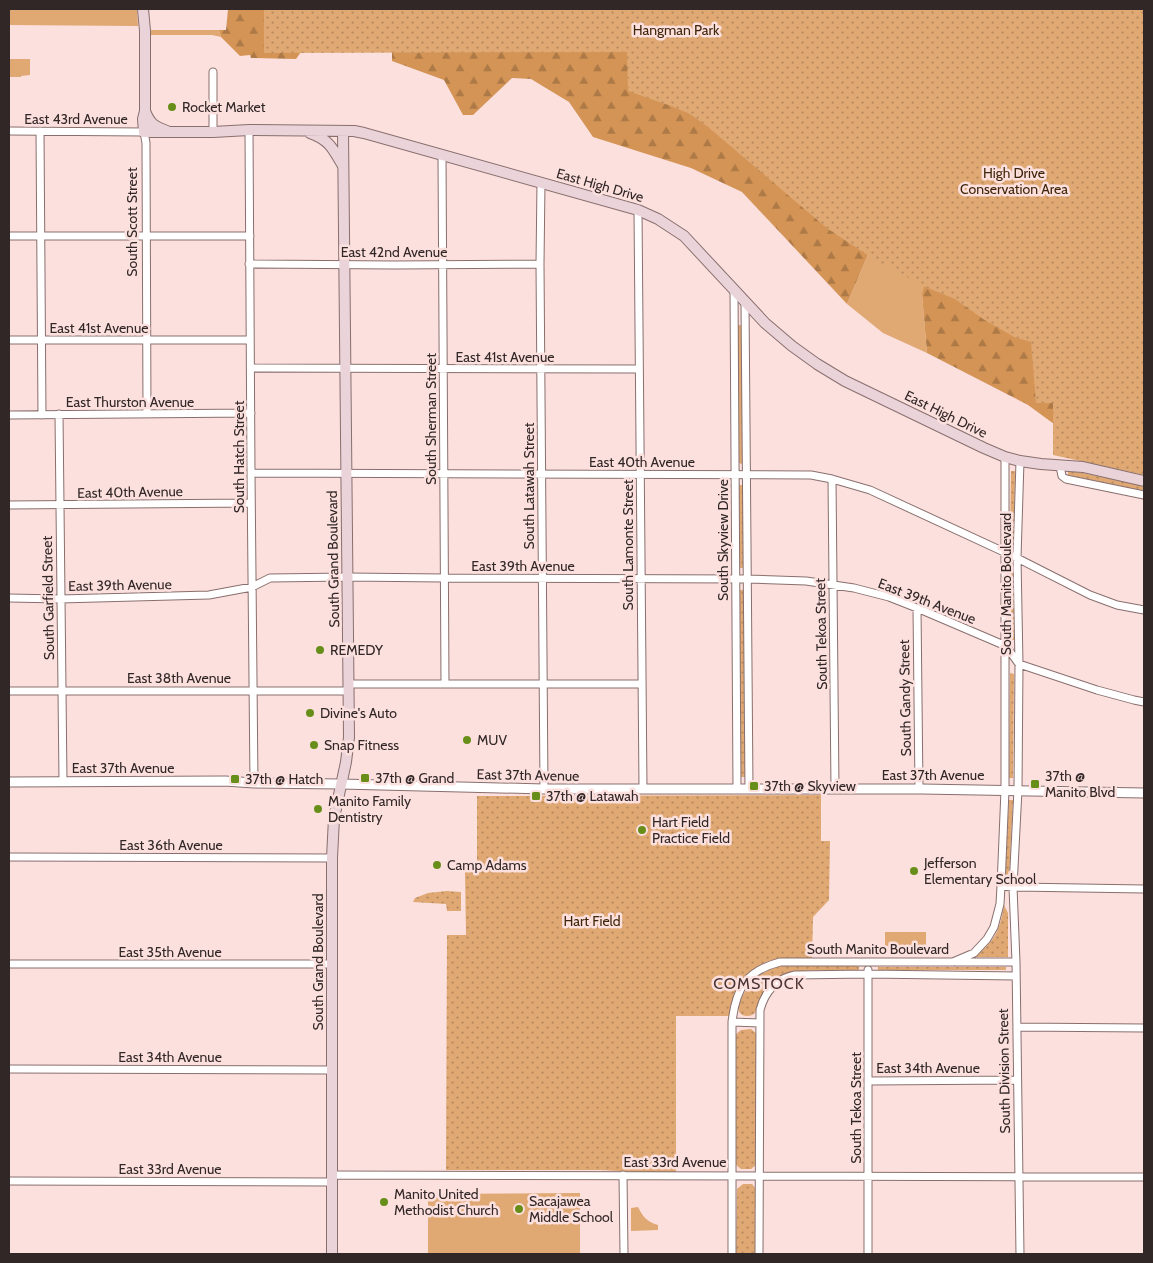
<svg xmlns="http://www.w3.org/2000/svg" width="1153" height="1263" font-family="Cabin,sans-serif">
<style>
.green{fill:#e0a873}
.forest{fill:url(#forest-firs)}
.park{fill:url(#park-dots)}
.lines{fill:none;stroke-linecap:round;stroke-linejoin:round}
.minor-casing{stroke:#886f6d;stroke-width:9}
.tertiary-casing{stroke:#886f6d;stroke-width:11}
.secondary-casing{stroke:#886f6d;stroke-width:12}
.minor{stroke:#fff;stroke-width:7}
.tertiary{stroke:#fff;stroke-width:9}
.secondary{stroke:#ead4da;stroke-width:10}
.poi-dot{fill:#688e1a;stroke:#fce0de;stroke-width:2}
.labels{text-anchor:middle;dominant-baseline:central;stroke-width:5;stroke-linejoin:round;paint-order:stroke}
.park-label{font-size:14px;fill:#3f2509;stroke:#fce0de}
.poi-label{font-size:14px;fill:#312726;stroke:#fce0de;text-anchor:start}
.street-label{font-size:14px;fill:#312726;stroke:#fce0de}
.quarter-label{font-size:16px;letter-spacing:1px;fill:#4b3534;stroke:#fce0de}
</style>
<defs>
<pattern id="forest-firs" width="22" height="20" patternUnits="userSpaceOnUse" patternTransform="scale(1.25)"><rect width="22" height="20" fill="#d49455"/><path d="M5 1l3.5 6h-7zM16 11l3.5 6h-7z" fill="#ad7946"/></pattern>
<pattern id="park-dots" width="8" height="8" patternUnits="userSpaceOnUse" patternTransform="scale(1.25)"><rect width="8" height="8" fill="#e0a873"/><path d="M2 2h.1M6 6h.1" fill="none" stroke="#b6895e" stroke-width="1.8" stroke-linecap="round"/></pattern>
</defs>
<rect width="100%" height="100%" fill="#fce0de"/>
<!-- green -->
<path class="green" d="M9,9H137L138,26L9,25Z
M151,30H219L221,37L212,35H151Z
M9,59H30V75L21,76V77H9Z
M992,157L922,294L927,353L883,333L847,304L886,212Z
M885,932H926V946H885Z
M580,1193V1254H428V1194Z
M638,1207C643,1217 647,1222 658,1225V1230L631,1231V1208Z"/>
<!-- forest -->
<path class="forest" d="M228,9H1144V475L1054,424L1028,405L927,353L922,294L941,233L886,212L847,304L742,192L691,168L593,137L569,102L531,79L512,78L473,115H463L444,80L392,61V52L306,45L296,59L251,58L250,55L240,56L221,37L219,30H226Z"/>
<!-- park -->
<path class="park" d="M264,9H1144V475L1053,455V403H1036L1031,342L1014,337L983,319L955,299L923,286L872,258L828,229L708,127L690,114L671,106L628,91L627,52L264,53Z
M737,325H742L743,464L738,463Z
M1011,471H1015L1014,544H1010Z
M1068,472H1078L1144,486V491L1068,475Z
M739,485H743L744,568H740Z
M1009,572L1014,573V640H1009Z
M739,590H745L746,777H741Z
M1010,673L1014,674L1013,778H1009Z
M821,795V841H830L829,900L813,917L812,959C798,958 783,957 769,961C745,969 733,993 730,1016H676V1172H637L599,1170H446L447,935H466L465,872H477V796Z
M1009,800H1013L1009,878H1005Z
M447,891L461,892V911H447L446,904L413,902L415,898L428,893Z
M1004,905L1008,913V957H974C995,942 1000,930 1004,905Z
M789,965L856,966L859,967V969L858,971H855C834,971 793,967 776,978C767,984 762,994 758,1003C757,1006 757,1011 754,1014C752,1015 750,1016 747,1016C725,1014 752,980 760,975C769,969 778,966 789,965Z
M878,967H1006V970H878Z
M751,1029L757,1034V1164L751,1169H741L735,1164V1035L741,1030Z
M743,1184H752L756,1189V1254H736L737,1189Z"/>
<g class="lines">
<!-- minor casing -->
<g class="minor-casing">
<path id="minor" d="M213,72V132
M249,130L251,473L254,783
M9,131L144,132L146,143L147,414
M40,131L42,415
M442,155L445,684
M541,183L540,264L544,789
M638,210L643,789
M9,236H250
M249,264L395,265L540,264
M734,290L737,789
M745,303L749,789
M9,340H250
M251,368L639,369
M59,414L63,782
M9,415L251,413
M1060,466L1062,476L1066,479L1144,495
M251,473L811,475L832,479L870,490L1017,558L1090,595L1117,605L1144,610
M832,479L835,789
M9,505L251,503
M9,598L60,599L209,595L252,587L270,578L347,577L444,578L747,579L806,581L854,588L889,597L917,608L1006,646L1019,664L1097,690L1134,700L1144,702
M917,608L919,789
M349,684H642
M9,691H349
M9,857L332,858
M1001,886L1013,887L1144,889
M956,962H1016
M9,964H332
M868,970V1254
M732,1022L760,1023
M1017,1027L1144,1028
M9,1069L332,1070
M869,1081L1017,1080
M332,1175L1144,1177
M623,1175L624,1254
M9,1181L332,1182
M732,1254V1022C736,988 746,971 780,962H953L974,953L987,939L994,927L1000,904L1001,886L1005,790V457
M759,1254L760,1010C765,991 776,979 795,975L868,974L1016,976
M1020,1254L1016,962L1013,887L1018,790L1019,664L1017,558L1020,461"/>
</g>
<!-- tertiary casing -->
<g class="tertiary-casing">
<path id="tertiary" d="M9,782L225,781L254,783L341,784L544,789H922L1144,793"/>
</g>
<!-- secondary casing -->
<g class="secondary-casing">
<path id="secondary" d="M143,9L145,31V111L143,119L144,132H213L249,130L354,131L364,133L638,210L658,219L684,236L765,323L792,346L817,364L845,381L984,448L1005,457L1020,461L1041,464L1083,467L1144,481
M145,111C150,124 154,126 167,131
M310,133C330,140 333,149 343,166
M332,1254V858L334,818L346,762L349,737L343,131"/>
</g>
<!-- minor -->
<use href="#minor" class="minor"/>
<!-- tertiary -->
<use href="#tertiary" class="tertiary"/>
<!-- secondary -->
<use href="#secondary" class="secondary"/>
</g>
<!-- markers -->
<g class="poi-dot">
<circle cx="172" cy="107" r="5"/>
<circle cx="320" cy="650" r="5"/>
<circle cx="310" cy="713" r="5"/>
<circle cx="467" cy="740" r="5"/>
<circle cx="314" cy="745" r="5"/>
<rect x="360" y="773" width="10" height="10" rx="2.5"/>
<rect x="230" y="774" width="10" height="10" rx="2.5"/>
<rect x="1030" y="779" width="10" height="10" rx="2.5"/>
<rect x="749" y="781" width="10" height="10" rx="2.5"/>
<rect x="531" y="791" width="10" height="10" rx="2.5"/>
<circle cx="318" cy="809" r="5"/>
<circle cx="642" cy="830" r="5"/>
<circle cx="437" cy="865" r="5"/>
<circle cx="914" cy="871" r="5"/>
<circle cx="384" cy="1202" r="5"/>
<circle cx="519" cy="1209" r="5"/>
</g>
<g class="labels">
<!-- park labels -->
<g class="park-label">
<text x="676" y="30">Hangman Park</text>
<text x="1014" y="173">High Drive<tspan x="1014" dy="16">Conservation Area</tspan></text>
<text x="592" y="921">Hart Field</text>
</g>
<!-- poi labels -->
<g class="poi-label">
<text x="182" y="107">Rocket Market</text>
<text x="330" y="650">REMEDY</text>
<text x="320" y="713">Divine's Auto</text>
<text x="477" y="740">MUV</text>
<text x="324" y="745">Snap Fitness</text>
<text x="1045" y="776">37th @<tspan x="1045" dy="16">Manito Blvd</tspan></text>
<text x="375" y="778">37th @ Grand</text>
<text x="245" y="779">37th @ Hatch</text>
<text x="764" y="786">37th @ Skyview</text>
<text x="546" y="796">37th @ Latawah</text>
<text x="328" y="801">Manito Family<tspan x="328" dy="16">Dentistry</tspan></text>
<text x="652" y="822">Hart Field<tspan x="652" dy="16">Practice Field</tspan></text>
<text x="924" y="863">Jefferson<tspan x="924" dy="16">Elementary School</tspan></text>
<text x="447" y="865">Camp Adams</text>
<text x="394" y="1194">Manito United<tspan x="394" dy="16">Methodist Church</tspan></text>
<text x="529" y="1201">Sacajawea<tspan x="529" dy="16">Middle School</tspan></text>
</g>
<!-- street labels -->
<g class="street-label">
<text x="76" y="119">East 43rd Avenue</text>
<text transform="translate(600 185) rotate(16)">East High Drive</text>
<text transform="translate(132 222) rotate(-90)">South Scott Street</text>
<text x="394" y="252">East 42nd Avenue</text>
<text x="99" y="328">East 41st Avenue</text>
<text x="505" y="357">East 41st Avenue</text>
<text x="130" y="402">East Thurston Avenue</text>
<text transform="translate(946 414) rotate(26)">East High Drive</text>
<text transform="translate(431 419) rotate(-90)">South Sherman Street</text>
<text transform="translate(239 457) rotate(-90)">South Hatch Street</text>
<text x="642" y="462">East 40th Avenue</text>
<text transform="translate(529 486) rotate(-90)">South Latawah Street</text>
<text transform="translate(130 492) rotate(-1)">East 40th Avenue</text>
<text transform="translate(723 540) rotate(-90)">South Skyview Drive</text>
<text transform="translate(628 545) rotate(-90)">South Lamonte Street</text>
<text transform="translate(333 559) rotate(-91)">South Grand Boulevard</text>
<text x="523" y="566">East 39th Avenue</text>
<text transform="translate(1006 584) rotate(-90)">South Manito Boulevard</text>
<text transform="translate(120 585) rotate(-1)">East 39th Avenue</text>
<text transform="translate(48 598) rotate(-91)">South Garfield Street</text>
<text transform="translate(927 601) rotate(21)">East 39th Avenue</text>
<text transform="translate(821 634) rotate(-91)">South Tekoa Street</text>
<text x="179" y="678">East 38th Avenue</text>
<text transform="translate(905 698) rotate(-91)">South Gandy Street</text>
<text x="123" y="768">East 37th Avenue</text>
<text transform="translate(528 775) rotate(1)">East 37th Avenue</text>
<text x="933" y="775">East 37th Avenue</text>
<text x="171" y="845">East 36th Avenue</text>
<text x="878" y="949">South Manito Boulevard</text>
<text x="170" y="952">East 35th Avenue</text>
<text transform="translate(318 962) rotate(-90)">South Grand Boulevard</text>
<text x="170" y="1057">East 34th Avenue</text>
<text x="928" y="1068">East 34th Avenue</text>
<text transform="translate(1004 1071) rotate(-91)">South Division Street</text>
<text transform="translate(856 1108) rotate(-90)">South Tekoa Street</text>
<text x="675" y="1162">East 33rd Avenue</text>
<text x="170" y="1169">East 33rd Avenue</text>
</g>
<!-- quarter labels -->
<g class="quarter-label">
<text x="759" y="983">COMSTOCK</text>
</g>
</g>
<!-- border -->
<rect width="1153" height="1263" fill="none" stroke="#312726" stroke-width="20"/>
</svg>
